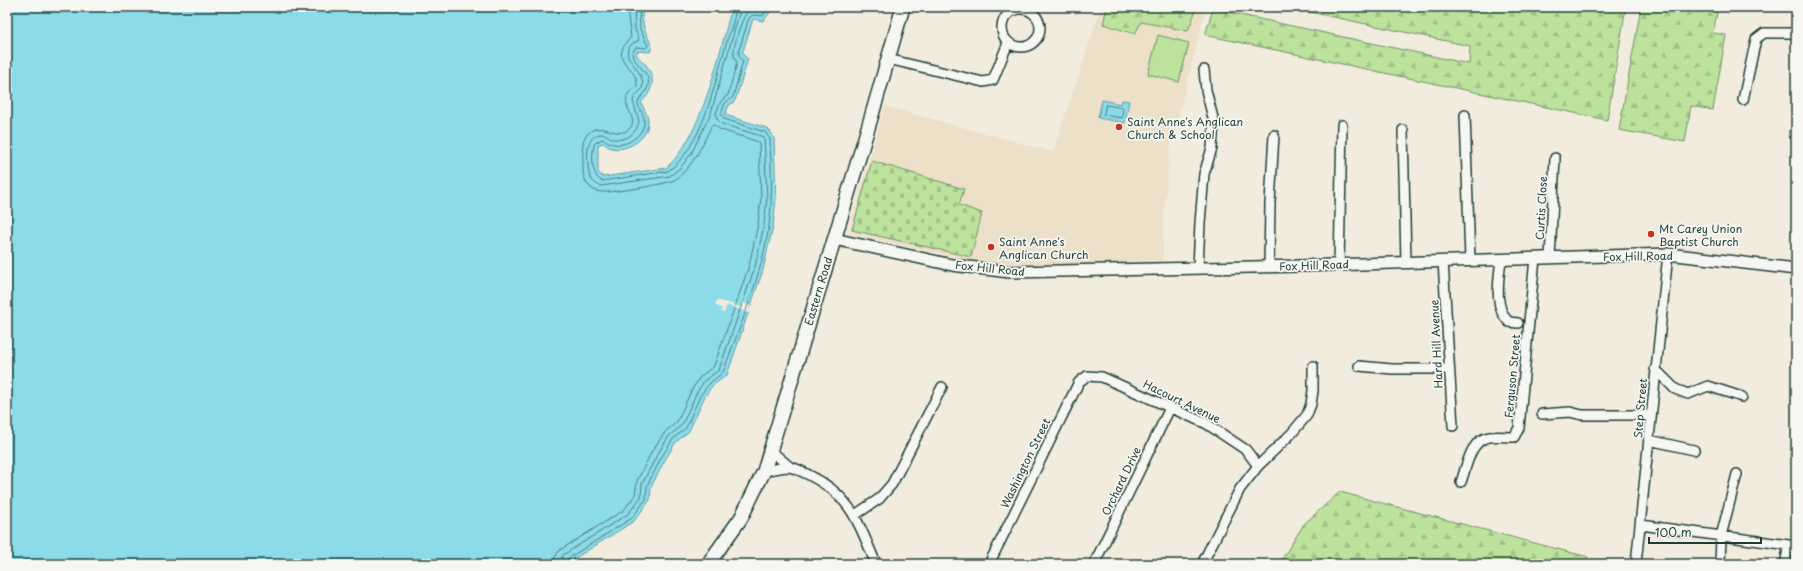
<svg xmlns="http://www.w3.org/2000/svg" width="1803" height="571" font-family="'Playpen Sans',sans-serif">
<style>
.built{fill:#ede0c9}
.forest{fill:url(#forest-firs);stroke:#6e9068}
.cemetery{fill:url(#cemetery-stones);stroke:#6e9068}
.pitch{fill:#bde29d;stroke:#6e9068}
.water{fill:#8cdbe9;stroke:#609ca1}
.pier{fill:#f2ecdf}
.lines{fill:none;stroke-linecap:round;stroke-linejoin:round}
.shore{stroke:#4b7c7c;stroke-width:1}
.minor-casing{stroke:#1f3d34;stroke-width:12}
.major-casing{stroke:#1f3d34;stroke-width:14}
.highway-casing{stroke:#1f3d34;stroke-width:16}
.minor{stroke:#f6f6f2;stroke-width:9}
.major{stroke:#f6f6f2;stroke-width:11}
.highway{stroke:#f6f6f2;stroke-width:13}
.poi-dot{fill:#c8321e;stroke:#f6f6f2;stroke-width:1.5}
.labels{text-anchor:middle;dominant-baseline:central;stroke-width:3.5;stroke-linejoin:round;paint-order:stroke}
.poi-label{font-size:11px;fill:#1f3d34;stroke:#f6f6f2;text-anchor:start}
.street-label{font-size:11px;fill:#1f3d34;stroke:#f6f6f2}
</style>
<defs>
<pattern id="forest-firs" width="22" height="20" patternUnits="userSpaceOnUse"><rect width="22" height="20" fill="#bde29d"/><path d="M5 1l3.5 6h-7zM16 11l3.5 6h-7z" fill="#a2c388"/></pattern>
<pattern id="cemetery-stones" width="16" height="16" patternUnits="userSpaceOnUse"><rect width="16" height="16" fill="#bde29d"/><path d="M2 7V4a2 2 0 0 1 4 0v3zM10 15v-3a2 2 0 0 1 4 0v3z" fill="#a2c388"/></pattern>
</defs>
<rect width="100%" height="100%" fill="#f2ecdf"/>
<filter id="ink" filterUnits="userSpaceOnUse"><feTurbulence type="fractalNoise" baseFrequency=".025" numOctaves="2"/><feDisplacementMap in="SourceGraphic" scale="8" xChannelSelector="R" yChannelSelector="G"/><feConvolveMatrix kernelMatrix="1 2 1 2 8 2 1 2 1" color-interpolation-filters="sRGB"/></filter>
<g filter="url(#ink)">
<!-- built -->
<path class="built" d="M1101,7H1197L1206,9L1170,148L1163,231V266H1014L977,262L848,233L885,106L1053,152Z"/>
<!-- forest -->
<path class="forest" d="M1107,7H1197L1188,31L1141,22L1135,34L1103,24Z
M1305,7H1626L1607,120L1205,35L1213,9L1469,64L1470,46L1305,11Z
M1641,7H1718L1713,33L1726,35L1713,110L1691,106L1685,142L1619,130Z
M1340,492L1588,557L1585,564H1279L1304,524Z"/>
<!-- cemetery -->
<path class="cemetery" d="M872,161L964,189L959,205L982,213L971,257L852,230Z"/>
<!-- pitch -->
<path class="pitch" d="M1158,35L1189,43L1179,82L1148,74Z"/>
<!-- water -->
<path class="water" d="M7,7H643L642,16L644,28L652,47L650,52L638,51L636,53C638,59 645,62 648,68C656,80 652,93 641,102C643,108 647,113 648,119C650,138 628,152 611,148C608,147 605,144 603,143L598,145V172L603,177L666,168C703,136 719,53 732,7H771L769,14L763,21L753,19L743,51V55L748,59L736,98L734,102L729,105L725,115L767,128L771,132L774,138L776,199L773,226L763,270L727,375L712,386L704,398L689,431L676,442L665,460L651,487L650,500L634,521L566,564H7Z
M1102,100L1121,104L1122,100L1129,101L1125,123L1098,118Z"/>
<!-- pier -->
<path class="pier" d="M717,300L741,307L743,303L751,305L749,313L727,305L724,313L721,312L722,309L715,305Z"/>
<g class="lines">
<!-- shore -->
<path class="shore" d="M634,7L635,29L639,40C637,42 634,42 631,45C617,58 648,70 642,89L635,96L633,101L639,121C637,133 627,141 614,139C610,138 607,134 602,134C584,134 587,161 589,173C590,180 595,184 601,186L670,176L680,168L691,154L711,113L741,7
M639,7L640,29L648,46L646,48L636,47L632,53C634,66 654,73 647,89C645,94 640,97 638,102C638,108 643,113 644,119C646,135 625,149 611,143C608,142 605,140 602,139L595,143C591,152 591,177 602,181L668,171C702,147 714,87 725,48C728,35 735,21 736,7
M1106,105L1123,108L1122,118L1104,115Z
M554,564L555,557L560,550L624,510L635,495L637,481L652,451L665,432L677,422L691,391L700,377L714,366L749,266L758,224L761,198L759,142L721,130L714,125L711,126C703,145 693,166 676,179C670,184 611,193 602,192C598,192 594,190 591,188C582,180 583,170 583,159C583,152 581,142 586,136C600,117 617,142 630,128C639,119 621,107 628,94C630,91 634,89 637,86C638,64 606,63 631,37L628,17V7
M560,564L563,555L628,514L641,497L642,484L657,455L669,436L682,425L696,394L704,381L719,370L755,267L764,225L767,198L764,137L722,124L717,119L716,113L721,101L728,95L737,63C736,60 734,58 734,54C733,46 742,17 748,11L760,10L762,7
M565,564L567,559L632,518L646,499L647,486L661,458L673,439L686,428L700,396L709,384L722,373L724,370C741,323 762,275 769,225C773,196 771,168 770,139L765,132L724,119L721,114L725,103L733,97L743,61L739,56V50L749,18L753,15L763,16L767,7"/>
<!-- minor casing -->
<g class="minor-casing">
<path id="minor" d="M1002 28a19 19 0 1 1 38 0a19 19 0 1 1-38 0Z
M888,59L983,82L993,80L1008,43
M1743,100L1756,39L1764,33H1796
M1465,115L1470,260
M1403,130L1406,262
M1794,134L1796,135
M1550,258L1555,158
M1501,259C1499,278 1493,308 1509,322L1518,323
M1443,261L1453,426
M1339,265L1342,125
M1269,267L1270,203L1274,135
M1198,268L1200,223L1204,174L1212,148L1214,122L1206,90L1204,70
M1359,366L1392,369H1449
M1655,369L1675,389L1688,394L1708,386L1742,397
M1542,414L1570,412L1582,415H1651
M1649,440L1694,450
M771,451L790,467
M764,471C772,470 781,467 789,467C796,468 803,472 809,475C852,496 859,524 876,564
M1461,482C1467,466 1470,440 1489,437C1497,436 1506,437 1514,437L1519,428L1535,258
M855,515L879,499L892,484L942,387
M1641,525L1796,546
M989,564L1079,382L1087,376L1102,377L1207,424L1246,450L1258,466
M1094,564L1170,408
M1202,564L1240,489L1258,466L1292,433L1307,415L1311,404L1313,391V366
M1636,564L1668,254
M1720,564L1721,536L1737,474
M1785,564L1789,545"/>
</g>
<!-- major casing -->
<g class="major-casing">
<path id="major" d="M834,239L952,265L1010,272L1300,266L1668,254L1796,269"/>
</g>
<!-- highway casing -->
<g class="highway-casing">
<path id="highway" d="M708,564L741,518L764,471L871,118L903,7"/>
</g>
<!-- minor -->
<use href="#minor" class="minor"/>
<!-- major -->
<use href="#major" class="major"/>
<!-- highway -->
<use href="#highway" class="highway"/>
</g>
</g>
<!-- markers -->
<g class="poi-dot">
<circle cx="1119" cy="127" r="4"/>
<circle cx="1651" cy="234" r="4"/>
<circle cx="991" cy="247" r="4"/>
</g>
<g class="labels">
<!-- poi labels -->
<g class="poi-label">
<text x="1127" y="121">Saint Anne's Anglican<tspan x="1127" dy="13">Church &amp; School</tspan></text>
<text x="1659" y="228">Mt Carey Union<tspan x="1659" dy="13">Baptist Church</tspan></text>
<text x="999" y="241">Saint Anne's<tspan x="999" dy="13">Anglican Church</tspan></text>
</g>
<!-- street labels -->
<g class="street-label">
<text transform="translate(1541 208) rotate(-87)">Curtis Close</text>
<text transform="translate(1638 256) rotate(-1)">Fox Hill Road</text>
<text transform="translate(1314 265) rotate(-2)">Fox Hill Road</text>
<text transform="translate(990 268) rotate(6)">Fox Hill Road</text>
<text transform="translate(818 291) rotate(-73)">Eastern Road</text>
<text transform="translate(1436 344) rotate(-93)">Hard Hill Avenue</text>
<text transform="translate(1512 376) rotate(-85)">Ferguson Street</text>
<text transform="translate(1182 401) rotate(26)">Hacourt Avenue</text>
<text transform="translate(1640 408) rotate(-85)">Step Street</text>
<text transform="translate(1025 463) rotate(-64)">Washington Street</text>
<text transform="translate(1121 481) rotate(-64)">Orchard Drive</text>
</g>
</g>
<!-- margin -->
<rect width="1803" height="571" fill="none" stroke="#f6f6f2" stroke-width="24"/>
<rect x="12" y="12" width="1779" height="547" fill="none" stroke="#1f3d34" stroke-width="1.5" filter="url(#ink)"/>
<!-- scale -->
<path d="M1649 537v6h112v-6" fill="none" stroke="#1f3d34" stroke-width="2"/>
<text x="1655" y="537" font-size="12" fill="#1f3d34" stroke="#f6f6f2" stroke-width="3" paint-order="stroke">100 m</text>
</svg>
